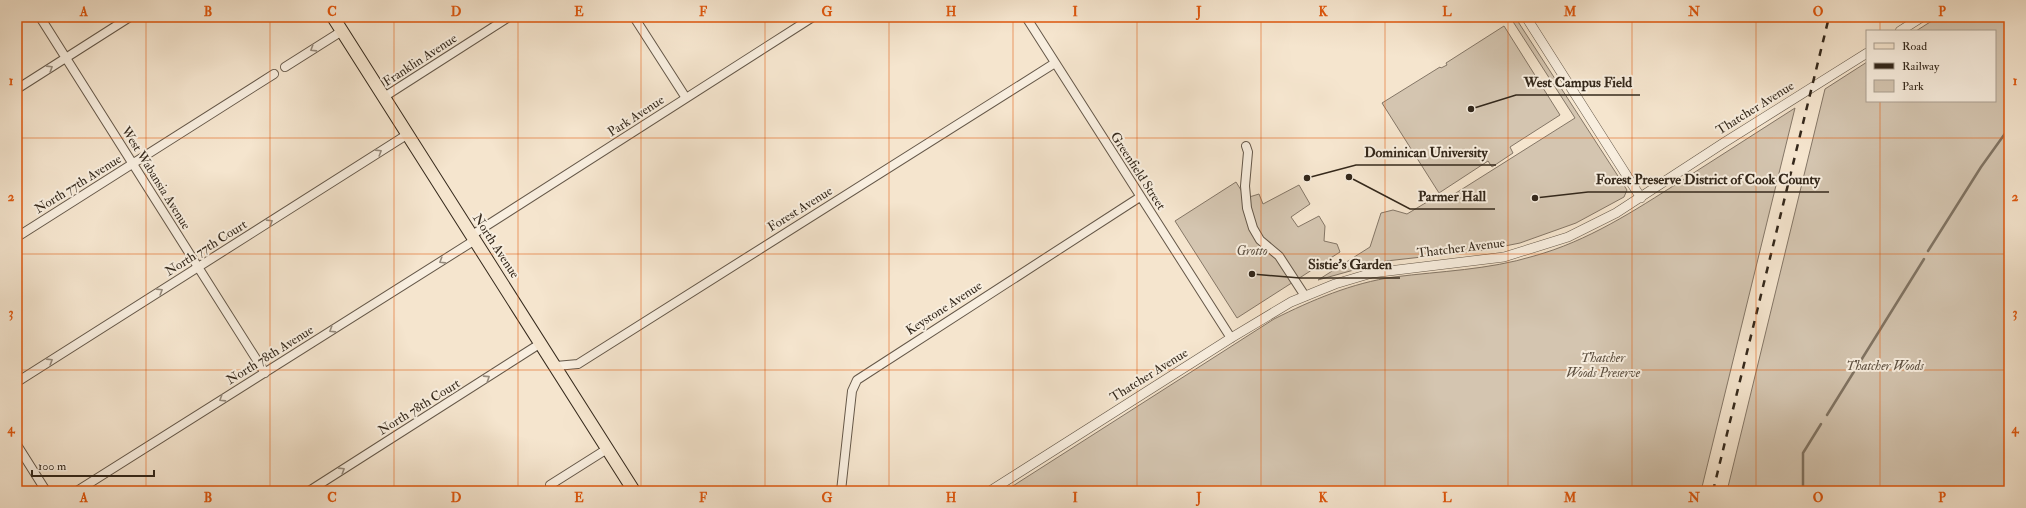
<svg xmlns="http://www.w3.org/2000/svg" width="2026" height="508" font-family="'IM FELL Double Pica',serif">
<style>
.green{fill:#d4c5b0;stroke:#847666}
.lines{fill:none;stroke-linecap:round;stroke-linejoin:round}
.stream{stroke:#807362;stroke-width:2.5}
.minor-casing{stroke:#645748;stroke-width:10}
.tertiary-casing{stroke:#645748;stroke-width:10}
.primary-casing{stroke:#34281b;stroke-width:14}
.minor{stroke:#f8eedf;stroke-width:8}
.tertiary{stroke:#f8eedf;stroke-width:9}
.primary{stroke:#f5e5ce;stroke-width:12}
.rail{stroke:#34281b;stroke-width:2.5;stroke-dasharray:7 7;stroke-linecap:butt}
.oneway{stroke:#968b7d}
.grid{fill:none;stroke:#df570d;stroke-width:1;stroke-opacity:0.55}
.labels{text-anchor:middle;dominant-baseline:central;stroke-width:4;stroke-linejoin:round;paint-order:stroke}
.street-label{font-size:13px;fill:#34281b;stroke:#f8eedf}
.park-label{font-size:13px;font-style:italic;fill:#5c4f40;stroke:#f8eedf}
.leader{fill:none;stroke:#34281b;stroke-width:1.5}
.callout-dot{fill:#34281b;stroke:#f8eedf;stroke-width:1.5}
.callout-label{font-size:14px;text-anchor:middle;font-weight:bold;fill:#34281b;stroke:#f8eedf;stroke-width:4;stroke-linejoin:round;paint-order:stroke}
.neatline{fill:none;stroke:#df570d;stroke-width:1.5}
.grid-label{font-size:13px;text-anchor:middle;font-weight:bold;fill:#df570d}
</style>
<rect width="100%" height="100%" fill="#f5e5ce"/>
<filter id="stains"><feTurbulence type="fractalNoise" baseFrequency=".005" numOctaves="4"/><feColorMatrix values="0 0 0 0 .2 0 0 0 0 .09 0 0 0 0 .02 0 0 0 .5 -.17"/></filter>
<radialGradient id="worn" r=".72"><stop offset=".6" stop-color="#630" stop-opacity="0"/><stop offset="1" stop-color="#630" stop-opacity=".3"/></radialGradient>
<!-- green -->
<path class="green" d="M1510,17H1515L1627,190L1624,197L1576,223L1520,243L1485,250L1386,261L1318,280L1370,247L1381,213L1393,210L1407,214L1437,196L1448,198L1575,118Z
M1938,17H2009V491H1727L1825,89L1867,62V101H1995V31H1916Z
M1504,26L1560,115L1510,147L1513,153L1492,167L1488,161L1439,193L1382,103L1440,67L1441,68L1447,65L1446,63Z
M1795,108L1701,491H1005L1274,319C1312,300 1352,283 1394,277C1441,271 1488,270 1534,256C1588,241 1634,211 1681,181C1719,157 1757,132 1795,108Z
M1236,182L1246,198L1259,194L1263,204L1299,185L1310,204L1291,217L1298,227L1319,216L1325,226L1324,241L1337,244L1340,252L1237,318L1175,221Z"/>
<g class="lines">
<!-- stream -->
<path class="stream" d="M1928,251L1981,167L2009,128
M1827,415L1924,259
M1803,491V453L1821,424"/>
<!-- minor casing -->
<g class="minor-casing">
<path id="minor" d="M40,17L265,373
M634,17L686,98
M1026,17L1231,338
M285,67L342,31
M17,89L130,17
M384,97L509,17
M1246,146L1248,152L1245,186L1247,208L1253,228L1260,240L1279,256L1305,296
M472,235L813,17
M17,237L274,74
M556,366L578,364L1055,63
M17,382L408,134
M17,445L46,491
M550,485L607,449
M77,491L475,240
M309,491L541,343
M841,491L852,391L857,380L1140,197"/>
</g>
<!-- tertiary casing -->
<g class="tertiary-casing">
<path id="tertiary" d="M1526,17L1641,198
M1900,31L1922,17
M990,491L1231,338L1291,302L1335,284L1372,273L1504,257L1568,237L1616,213L1725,142L1867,53"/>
</g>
<!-- primary casing -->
<g class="primary-casing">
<path id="primary" d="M333,17L634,491"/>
</g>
<!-- minor -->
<use href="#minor" class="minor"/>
<!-- tertiary -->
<use href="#tertiary" class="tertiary"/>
<!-- primary -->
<use href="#primary" class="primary"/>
<!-- rail -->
<path class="rail" d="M1713,491L1829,17"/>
</g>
<!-- one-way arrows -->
<defs><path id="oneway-chevron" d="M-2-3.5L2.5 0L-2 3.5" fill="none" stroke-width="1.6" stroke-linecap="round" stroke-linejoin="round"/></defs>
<g class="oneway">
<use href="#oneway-chevron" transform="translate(313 49) rotate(148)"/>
<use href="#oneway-chevron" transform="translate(50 68) rotate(-32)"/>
<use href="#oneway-chevron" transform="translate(379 152) rotate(-32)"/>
<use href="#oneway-chevron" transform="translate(270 222) rotate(-32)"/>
<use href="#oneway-chevron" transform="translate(442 261) rotate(148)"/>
<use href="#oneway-chevron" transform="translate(160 291) rotate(-32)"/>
<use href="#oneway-chevron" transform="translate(332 330) rotate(148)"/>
<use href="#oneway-chevron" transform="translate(50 361) rotate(-32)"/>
<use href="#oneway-chevron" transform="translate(487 378) rotate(-33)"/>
<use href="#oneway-chevron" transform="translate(222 399) rotate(148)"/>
<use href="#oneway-chevron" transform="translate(342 470) rotate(-32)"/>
</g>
<!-- grid -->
<path class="grid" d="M146,17V491M270,17V491M394,17V491M518,17V491M641,17V491M765,17V491M889,17V491M1013,17V491M1137,17V491M1261,17V491M1385,17V491M1508,17V491M1632,17V491M1756,17V491M1880,17V31M1880,101V491M17,138H2009M17,254H2009M17,370H2009"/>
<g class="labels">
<!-- street labels -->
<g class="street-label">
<text transform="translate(420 60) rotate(-33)">Franklin Avenue</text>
<text transform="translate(1755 108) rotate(-32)">Thatcher Avenue</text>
<text transform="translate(636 116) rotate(-33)">Park Avenue</text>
<text transform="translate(1138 171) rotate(57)">Greenfield Street</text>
<text transform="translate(156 178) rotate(58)">West Wabansia Avenue</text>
<text transform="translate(78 184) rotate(-32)">North 77th Avenue</text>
<text transform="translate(800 209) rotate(-32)">Forest Avenue</text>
<text transform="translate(496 246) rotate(57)">North Avenue</text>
<text transform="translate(206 248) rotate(-32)">North 77th Court</text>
<text transform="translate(1461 248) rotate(-7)">Thatcher Avenue</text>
<text transform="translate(944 308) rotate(-33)">Keystone Avenue</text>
<text transform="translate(270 355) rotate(-32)">North 78th Avenue</text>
<text transform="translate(1149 375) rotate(-32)">Thatcher Avenue</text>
<text transform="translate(419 407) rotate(-32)">North 78th Court</text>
</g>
<!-- park labels -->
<g class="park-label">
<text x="1252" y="251">Grotto</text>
<text x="1603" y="358">Thatcher<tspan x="1603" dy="15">Woods Preserve</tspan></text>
<text x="1885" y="366">Thatcher Woods</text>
</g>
</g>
<!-- callouts -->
<path class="leader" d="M1471 109L1516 95H1640M1307 178L1356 165H1496M1535 198L1588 192H1829M1349 177L1410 209H1495M1252 274L1300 278H1400"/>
<g class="callout-dot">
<circle cx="1471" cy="109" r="4"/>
<circle cx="1307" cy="178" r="4"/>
<circle cx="1535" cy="198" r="4"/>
<circle cx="1349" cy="177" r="4"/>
<circle cx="1252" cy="274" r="4"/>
</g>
<g class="callout-label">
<text x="1578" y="87">West Campus Field</text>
<text x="1426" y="157">Dominican University</text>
<text x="1708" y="184">Forest Preserve District of Cook County</text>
<text x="1452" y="201">Parmer Hall</text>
<text x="1350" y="269">Sistie’s Garden</text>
</g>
<!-- margin -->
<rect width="2026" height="508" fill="none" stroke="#f5e5ce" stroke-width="44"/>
<!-- legend -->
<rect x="1866" y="30" width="130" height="72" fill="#f8eedf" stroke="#aa9f91"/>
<rect x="1874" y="43" width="20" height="6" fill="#f5e5ce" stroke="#aa9f91"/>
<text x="1902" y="50" font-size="12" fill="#34281b">Road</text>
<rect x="1874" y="63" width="20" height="6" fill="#34281b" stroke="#aa9f91"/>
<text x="1902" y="70" font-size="12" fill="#34281b">Railway</text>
<rect x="1874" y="80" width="20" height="12" fill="#d4c5b0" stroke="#aa9f91"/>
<text x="1902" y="90" font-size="12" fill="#34281b">Park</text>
<!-- scale -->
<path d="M32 470v6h122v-6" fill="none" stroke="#34281b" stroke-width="2"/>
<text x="38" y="470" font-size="12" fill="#34281b" stroke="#f8eedf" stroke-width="3" paint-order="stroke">100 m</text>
<rect x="22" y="22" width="1982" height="464" class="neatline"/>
<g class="grid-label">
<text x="84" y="16">A</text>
<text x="208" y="16">B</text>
<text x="332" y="16">C</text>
<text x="456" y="16">D</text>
<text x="579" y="16">E</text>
<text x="703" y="16">F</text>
<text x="827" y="16">G</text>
<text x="951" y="16">H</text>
<text x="1075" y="16">I</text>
<text x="1199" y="16">J</text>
<text x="1323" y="16">K</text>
<text x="1447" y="16">L</text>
<text x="1570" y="16">M</text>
<text x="1694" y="16">N</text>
<text x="1818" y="16">O</text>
<text x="1942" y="16">P</text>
<text x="11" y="85">1</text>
<text x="2015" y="85">1</text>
<text x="11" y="201">2</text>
<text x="2015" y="201">2</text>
<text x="11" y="317">3</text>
<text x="2015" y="317">3</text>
<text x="11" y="433">4</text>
<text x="2015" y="433">4</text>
<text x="84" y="502">A</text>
<text x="208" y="502">B</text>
<text x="332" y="502">C</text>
<text x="456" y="502">D</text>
<text x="579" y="502">E</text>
<text x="703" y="502">F</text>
<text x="827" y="502">G</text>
<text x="951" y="502">H</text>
<text x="1075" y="502">I</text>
<text x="1199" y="502">J</text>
<text x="1323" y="502">K</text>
<text x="1447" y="502">L</text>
<text x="1570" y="502">M</text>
<text x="1694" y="502">N</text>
<text x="1818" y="502">O</text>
<text x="1942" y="502">P</text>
</g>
<rect width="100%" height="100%" filter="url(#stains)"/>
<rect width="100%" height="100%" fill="url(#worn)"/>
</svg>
